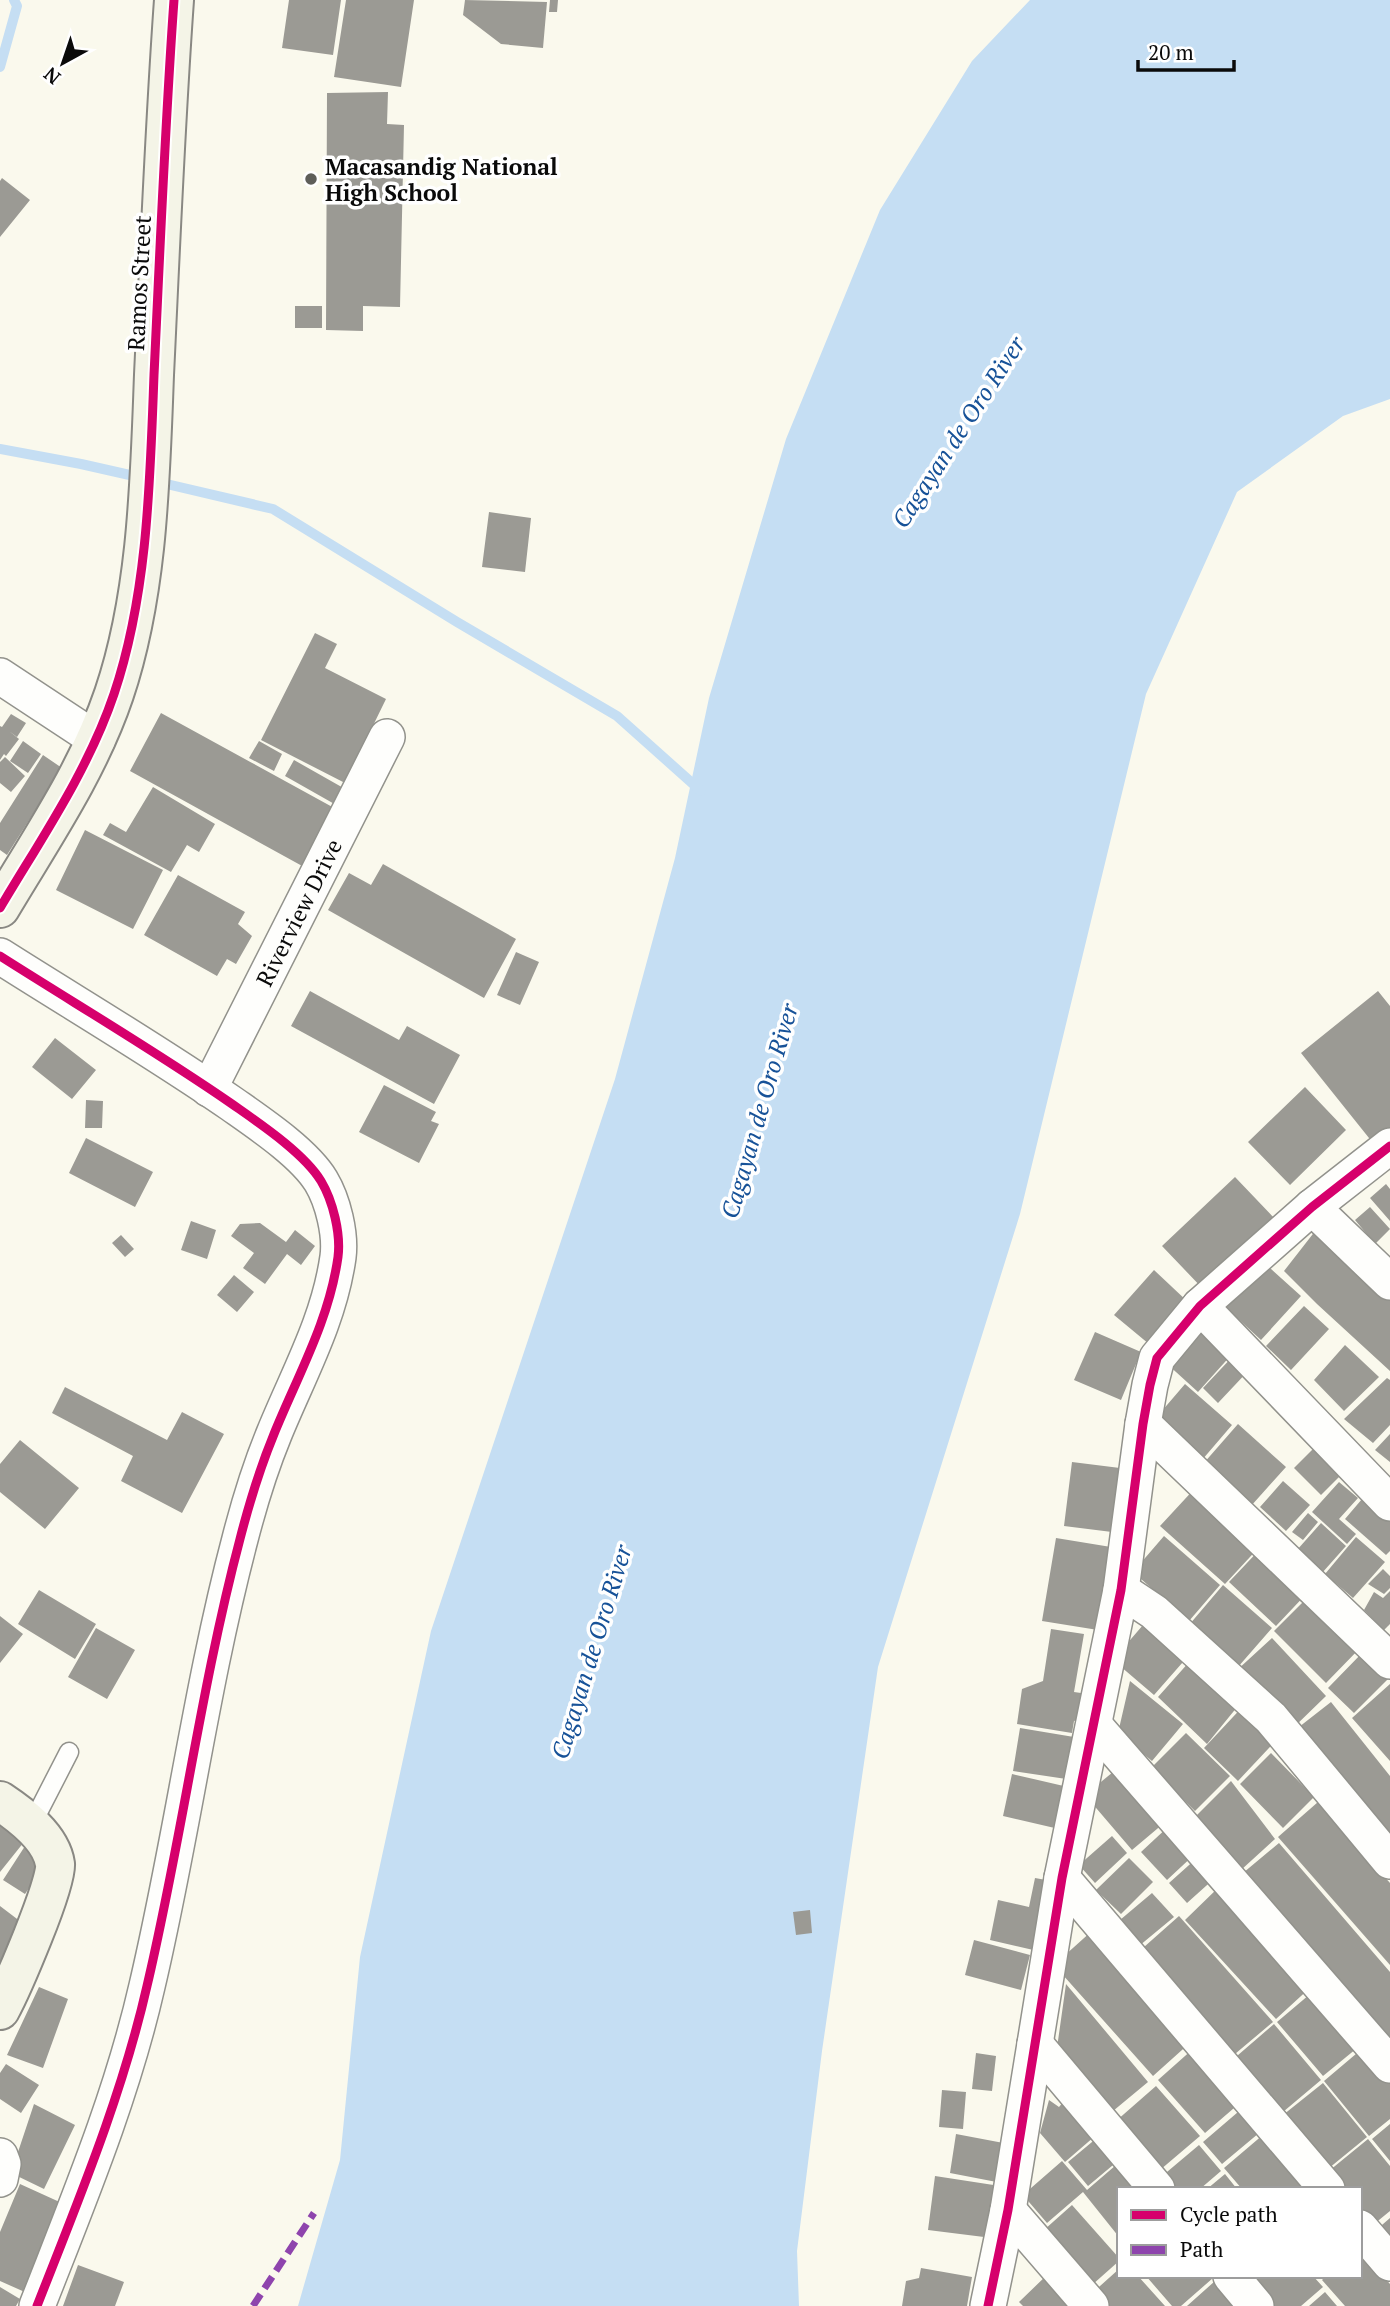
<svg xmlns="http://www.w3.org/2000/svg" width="1390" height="2306" font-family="'PT Serif',serif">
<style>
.water{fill:#c5def3}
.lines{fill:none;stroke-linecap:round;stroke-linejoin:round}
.stream{stroke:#c5def3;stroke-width:10}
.building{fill:#9b9a94}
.lane-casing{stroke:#92928c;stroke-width:21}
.street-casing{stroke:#92928c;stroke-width:38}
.secondary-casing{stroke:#898883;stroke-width:42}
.lane{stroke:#fefefc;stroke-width:18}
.street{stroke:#fefefc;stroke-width:35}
.secondary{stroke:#f4f4e7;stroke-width:38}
.quiet{stroke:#8e44ad;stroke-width:7;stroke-dasharray:14 7;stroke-linecap:butt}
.cycleway-casing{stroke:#fff;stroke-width:13}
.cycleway{stroke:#d6006c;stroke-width:9}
.poi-dot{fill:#5e5e59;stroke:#fff;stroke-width:2.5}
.labels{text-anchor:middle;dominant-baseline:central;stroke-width:7;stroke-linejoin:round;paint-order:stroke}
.poi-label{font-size:23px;font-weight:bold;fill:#0a0a0a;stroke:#fff;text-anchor:start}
.street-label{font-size:23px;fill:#0a0a0a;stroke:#fff}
.water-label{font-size:24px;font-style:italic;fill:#175298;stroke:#fff}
</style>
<rect width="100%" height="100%" fill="#faf9ed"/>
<!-- water -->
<path class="water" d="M1030,0H1390V399L1343,416L1237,492L1146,694L1020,1214L878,1667L822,2051L797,2251L799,2306H298L340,2160L360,1957L431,1631L615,1079L675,858L709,698L786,439L880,210L972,61Z"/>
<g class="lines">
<!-- stream -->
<path class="stream" d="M0,67L17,6L14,0
M0,449L81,464L143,478
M158,482L273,509L457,622L617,716L701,791"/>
</g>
<!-- building -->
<path class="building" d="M289,0H341L333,55L282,48Z
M346,0H414L401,87L334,77Z
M465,0L547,2L543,48L501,44L463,15Z
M550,0H558L557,12H549Z
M388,92L387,124L404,125L400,307L363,306V331L326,330L327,93Z
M2,178L30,200L0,237V181Z
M295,306H322V328H295Z
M489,512L531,518L525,572L482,567Z
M315,633L337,644L325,668L386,699L345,783L261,740Z
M161,713L336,809L304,867L130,771Z
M11,714L26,723L17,737L9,731L19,739L6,756L4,754L0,760V726L2,727Z
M23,741L41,754L28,773L10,761Z
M259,741L282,754L274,771L249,758Z
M43,755L62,768L7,855L0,850V823Z
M5,757L25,776L11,792L0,783V762Z
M294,760L354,794L345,810L285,776Z
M153,787L215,824L199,852L187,845L171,872L103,835L110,823L126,832Z
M85,830L163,870L133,929L56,890Z
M383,864L516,939L484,998L328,910L349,873L371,885Z
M178,875L245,912L238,924L252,936L236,964L227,959L217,976L144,935Z
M516,952L539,962L520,1005L497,995Z
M310,991L399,1040L407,1026L460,1055L434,1104L291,1026Z
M1378,991L1390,1006V1138L1377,1148L1301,1053Z
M55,1038L96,1070L72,1099L32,1067Z
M384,1085L436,1112L431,1121L439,1124L419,1163L359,1132Z
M1305,1087L1346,1130L1290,1185L1248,1142Z
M86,1100L103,1101L102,1128H85Z
M86,1138L153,1172L135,1207L69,1173Z
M1235,1177L1278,1222L1205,1291L1162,1246Z
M1386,1184L1390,1189V1221L1370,1198Z
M1370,1207L1390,1229L1375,1244L1355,1220Z
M191,1221L216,1230L207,1259L181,1250Z
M1323,1221L1390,1285V1371L1317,1304L1284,1271Z
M260,1223L286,1242L295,1230L315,1246L301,1265L287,1254L265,1284L243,1268L254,1253L231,1236L240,1224Z
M121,1235L134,1249L125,1257L112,1243Z
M1261,1260L1301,1296L1261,1340L1221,1303Z
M1154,1270L1188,1302L1149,1344L1114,1315Z
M234,1275L254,1292L237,1312L217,1295Z
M1304,1306L1329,1329L1291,1370L1266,1346Z
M1190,1313L1233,1353L1198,1392L1154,1352Z
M1095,1332L1141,1352L1121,1400L1074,1380Z
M1345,1345L1379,1377L1344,1411L1314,1380Z
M1235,1354L1250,1369L1218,1403L1203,1388Z
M1387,1378L1390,1380V1425L1373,1443L1344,1419Z
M1185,1384L1232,1425L1202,1460L1155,1419Z
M65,1387L167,1440L182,1412L224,1434L182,1513L121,1481L133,1456L52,1413Z
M1238,1424L1286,1467L1251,1506L1203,1464Z
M1390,1434V1462L1375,1450Z
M20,1440L79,1488L45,1529L0,1492V1464Z
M1320,1442L1347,1469L1321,1495L1294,1468Z
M1072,1462L1128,1469L1120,1533L1064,1526Z
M1283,1481L1310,1505L1286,1531L1260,1507Z
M1339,1482L1358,1498L1339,1519L1356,1534L1347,1544L1312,1512Z
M1197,1486L1262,1544L1225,1584L1160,1526Z
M1368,1492L1390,1511V1551L1386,1555L1345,1519Z
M1308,1513L1318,1522L1303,1540L1292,1532Z
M1321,1523L1346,1546L1322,1573L1297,1550Z
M1164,1536L1220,1585L1189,1621L1133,1572Z
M1356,1537L1385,1562L1353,1598L1325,1574Z
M1056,1538L1111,1547L1098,1630L1042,1621Z
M1263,1546L1310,1590L1276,1626L1229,1582Z
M1383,1569L1390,1576V1588L1384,1594L1368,1584Z
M1223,1585L1272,1628L1238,1667L1189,1625Z
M39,1590L96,1624L75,1659L18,1624Z
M1390,1591V1624L1384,1630L1364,1610L1374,1592L1383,1598Z
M1310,1595L1362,1646L1326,1683L1274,1631Z
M0,1616L23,1634L0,1663Z
M1149,1618L1190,1654L1154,1695L1113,1660Z
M96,1628L135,1650L107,1699L68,1677Z
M1051,1629L1084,1634L1074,1692L1088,1694L1084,1718L1074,1721L1072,1733L1017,1724L1022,1689L1043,1681Z
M1272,1638L1326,1696L1291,1730L1236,1671Z
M1364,1651L1390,1677L1354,1713L1328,1688Z
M1190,1661L1242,1701L1207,1744L1158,1697Z
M1130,1681L1183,1724L1152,1761L1118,1733Z
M1390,1684V1761L1352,1718Z
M1247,1702L1281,1735L1238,1781L1204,1748Z
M1331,1702L1390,1776V1859L1290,1734Z
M1020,1728L1080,1738L1073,1780L1013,1771Z
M1186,1733L1230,1776L1195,1811L1151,1768Z
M1271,1753L1314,1797L1283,1828L1240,1784Z
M1124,1763L1170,1818L1132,1850L1085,1795Z
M1012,1774L1068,1787L1059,1829L1003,1816Z
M1231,1781L1275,1839L1241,1870L1195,1817Z
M1318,1802L1390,1883V1965L1278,1837Z
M0,1815L28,1837L0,1872Z
M1170,1825L1196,1853L1167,1880L1141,1852Z
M1112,1836L1127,1853L1095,1883L1079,1865Z
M27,1843L43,1867L25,1894L3,1880Z
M1279,1843L1390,1972V2048L1243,1873Z
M1198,1857L1216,1877L1187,1903L1169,1883Z
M1129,1858L1153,1882L1121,1914L1096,1890Z
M1035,1878L1057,1882L1042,1952L990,1940L998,1900L1029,1907Z
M1221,1885L1313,1985L1276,2019L1185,1920Z
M1152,1893L1174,1917L1139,1946L1120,1920Z
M0,1906L29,1928L2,1965L0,1963Z
M810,1910L812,1933L796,1935L793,1912Z
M1179,1916L1273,2022L1229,2059L1135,1955Z
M1093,1930L1192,2041L1153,2076L1054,1965Z
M974,1940L1030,1955L1021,1990L965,1975Z
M1066,1984L1148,2082L1107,2116L1056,2055Z
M39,1987L68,1999L43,2068L7,2055Z
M1316,1989L1362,2044L1323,2076L1277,2022Z
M1274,2024L1321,2080L1277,2117L1230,2062Z
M1194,2048L1241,2102L1205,2133L1158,2080Z
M1363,2048L1390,2081V2119L1369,2136L1324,2081Z
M976,2053L996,2056L992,2091L972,2089Z
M6,2064L39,2085L21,2113L0,2099V2073Z
M1323,2083L1367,2137L1323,2173L1278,2119Z
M1156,2086L1200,2136L1160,2170L1116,2121Z
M942,2090L966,2092L963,2129L939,2127Z
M1071,2093L1102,2130L1065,2162L1040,2133L1049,2100L1059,2107Z
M34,2104L75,2125L44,2189L11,2173Z
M1245,2106L1265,2128L1222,2164L1203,2142Z
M1390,2124V2161L1372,2139Z
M1104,2132L1125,2155L1088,2186L1068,2162Z
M956,2134L1014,2145L1007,2184L950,2173Z
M1264,2134L1311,2189H1242L1224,2168Z
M1368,2139L1390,2166V2211L1368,2229L1360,2219V2189H1335L1324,2175Z
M1199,2145L1221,2171L1200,2189H1172L1161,2177Z
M1123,2159L1146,2189H1119V2237L1083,2192L1047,2223L1023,2195L1062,2161L1087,2190Z
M1225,2174L1237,2189H1207Z
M935,2176L1000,2186L992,2238L928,2230Z
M20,2184L64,2204L27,2293L0,2281V2232Z
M1072,2205L1119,2258V2261L1083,2293L1035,2238Z
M1390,2218V2249L1375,2231Z
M1360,2250L1390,2284V2306H1345L1322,2280L1326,2276H1360Z
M78,2265L124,2282L115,2306H63Z
M921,2268L972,2277L967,2306H902L906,2281L919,2278Z
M1119,2269V2276H1138L1165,2306H1100L1090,2295Z
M1049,2273L1079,2306H1023L1019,2302Z
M1146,2276H1212L1213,2278L1181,2306H1172Z
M1239,2276H1313L1323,2287L1301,2306H1265Z
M1215,2281L1238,2306H1187Z
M0,2287L20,2299L16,2306H0Z
M1325,2292L1337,2306H1309Z"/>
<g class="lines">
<!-- lane casing -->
<g class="lane-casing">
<path id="lane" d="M31,1826L69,1752"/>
</g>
<!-- street casing -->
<g class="street-casing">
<g id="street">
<path d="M0,676L97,740"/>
<path d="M0,956C77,1005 157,1052 232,1104C259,1123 304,1153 321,1181C333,1201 341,1234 338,1257C329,1321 298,1375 274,1434C260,1468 249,1504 240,1539C201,1686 182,1838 147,1986C122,2096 78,2201 37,2306"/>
<path id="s1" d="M209,1089L387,737"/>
<path d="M1312,1207L1390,1282"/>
<path d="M1200,1306L1390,1503"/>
<path d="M1143,1424L1390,1661"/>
<path d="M1121,1590L1154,1612L1271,1718L1390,1861"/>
<path d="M1094,1725L1390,2065"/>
<path d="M1062,1878L1327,2189"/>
<path d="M1035,2044L1157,2189"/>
<path d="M0,2156L3,2164L0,2179"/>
<path d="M1008,2210L1091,2306"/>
<path d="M1360,2228L1390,2263"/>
<path d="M1231,2276L1256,2306"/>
<path d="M988,2306L1008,2210L1062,1878L1121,1590L1143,1424L1150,1385L1157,1358L1200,1306L1312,1207L1390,1146"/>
</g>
</g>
<!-- secondary casing -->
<g class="secondary-casing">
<path id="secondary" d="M0,908C41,839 88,771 114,694C148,593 150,480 154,375C160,250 165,125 174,0
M0,1801C21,1815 51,1837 55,1864C58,1882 11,1990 0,2010"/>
</g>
<!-- lane -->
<use href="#lane" class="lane"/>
<!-- street -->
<use href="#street" class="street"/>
<!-- secondary -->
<use href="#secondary" class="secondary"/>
<!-- quiet -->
<path class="quiet" d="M253,2306L314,2213"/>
<!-- cycleway casing -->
<g class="cycleway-casing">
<path id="cycleway" d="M0,908C41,839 88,771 114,694C148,593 150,480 154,375C160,250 165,125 174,0
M0,956C77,1005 157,1052 232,1104C259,1123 304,1153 321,1181C333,1201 341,1234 338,1257C329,1321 298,1375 274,1434C260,1468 249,1504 240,1539C201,1686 182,1838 147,1986C122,2096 78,2201 37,2306
M988,2306L1008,2210L1062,1878L1121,1590L1143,1424L1150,1385L1157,1358L1200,1306L1312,1207L1390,1146"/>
</g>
<!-- cycleway -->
<use href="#cycleway" class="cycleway"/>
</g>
<!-- markers -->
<circle class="poi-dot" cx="311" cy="179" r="7"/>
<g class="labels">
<!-- poi labels -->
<g class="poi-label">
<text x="325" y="166">Macasandig National<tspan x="325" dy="26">High School</tspan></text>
</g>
<!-- street labels -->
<g class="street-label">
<text transform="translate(139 283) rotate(-87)">Ramos Street</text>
<text stroke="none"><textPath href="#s1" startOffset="198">Riverview Drive</textPath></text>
</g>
<!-- water labels -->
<g class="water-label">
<text transform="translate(958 432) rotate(-57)">Cagayan de Oro River</text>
<text transform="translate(759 1111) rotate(-74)">Cagayan de Oro River</text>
<text transform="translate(591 1652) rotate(-73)">Cagayan de Oro River</text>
</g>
</g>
<!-- legend -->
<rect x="1117" y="2187" width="245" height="91" fill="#ffffff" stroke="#9d9d9d" stroke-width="2"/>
<rect x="1131" y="2210" width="35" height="10" fill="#d6006c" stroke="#9d9d9d" stroke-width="2"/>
<text x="1180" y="2222" font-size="21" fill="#0a0a0a">Cycle path</text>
<rect x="1131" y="2245" width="35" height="10" fill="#8e44ad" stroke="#9d9d9d" stroke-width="2"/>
<text x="1180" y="2257" font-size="21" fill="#0a0a0a">Path</text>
<!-- north arrow -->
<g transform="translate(63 63) rotate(220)" stroke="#ffffff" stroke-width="5" paint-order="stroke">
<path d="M0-5L12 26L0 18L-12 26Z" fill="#0a0a0a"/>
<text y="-10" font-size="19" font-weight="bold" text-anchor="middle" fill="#0a0a0a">N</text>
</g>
<!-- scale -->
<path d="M1138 60v10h96v-10" fill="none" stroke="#0a0a0a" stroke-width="3.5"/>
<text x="1148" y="60" font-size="21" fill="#0a0a0a" stroke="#ffffff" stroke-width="5" paint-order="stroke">20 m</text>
</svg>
